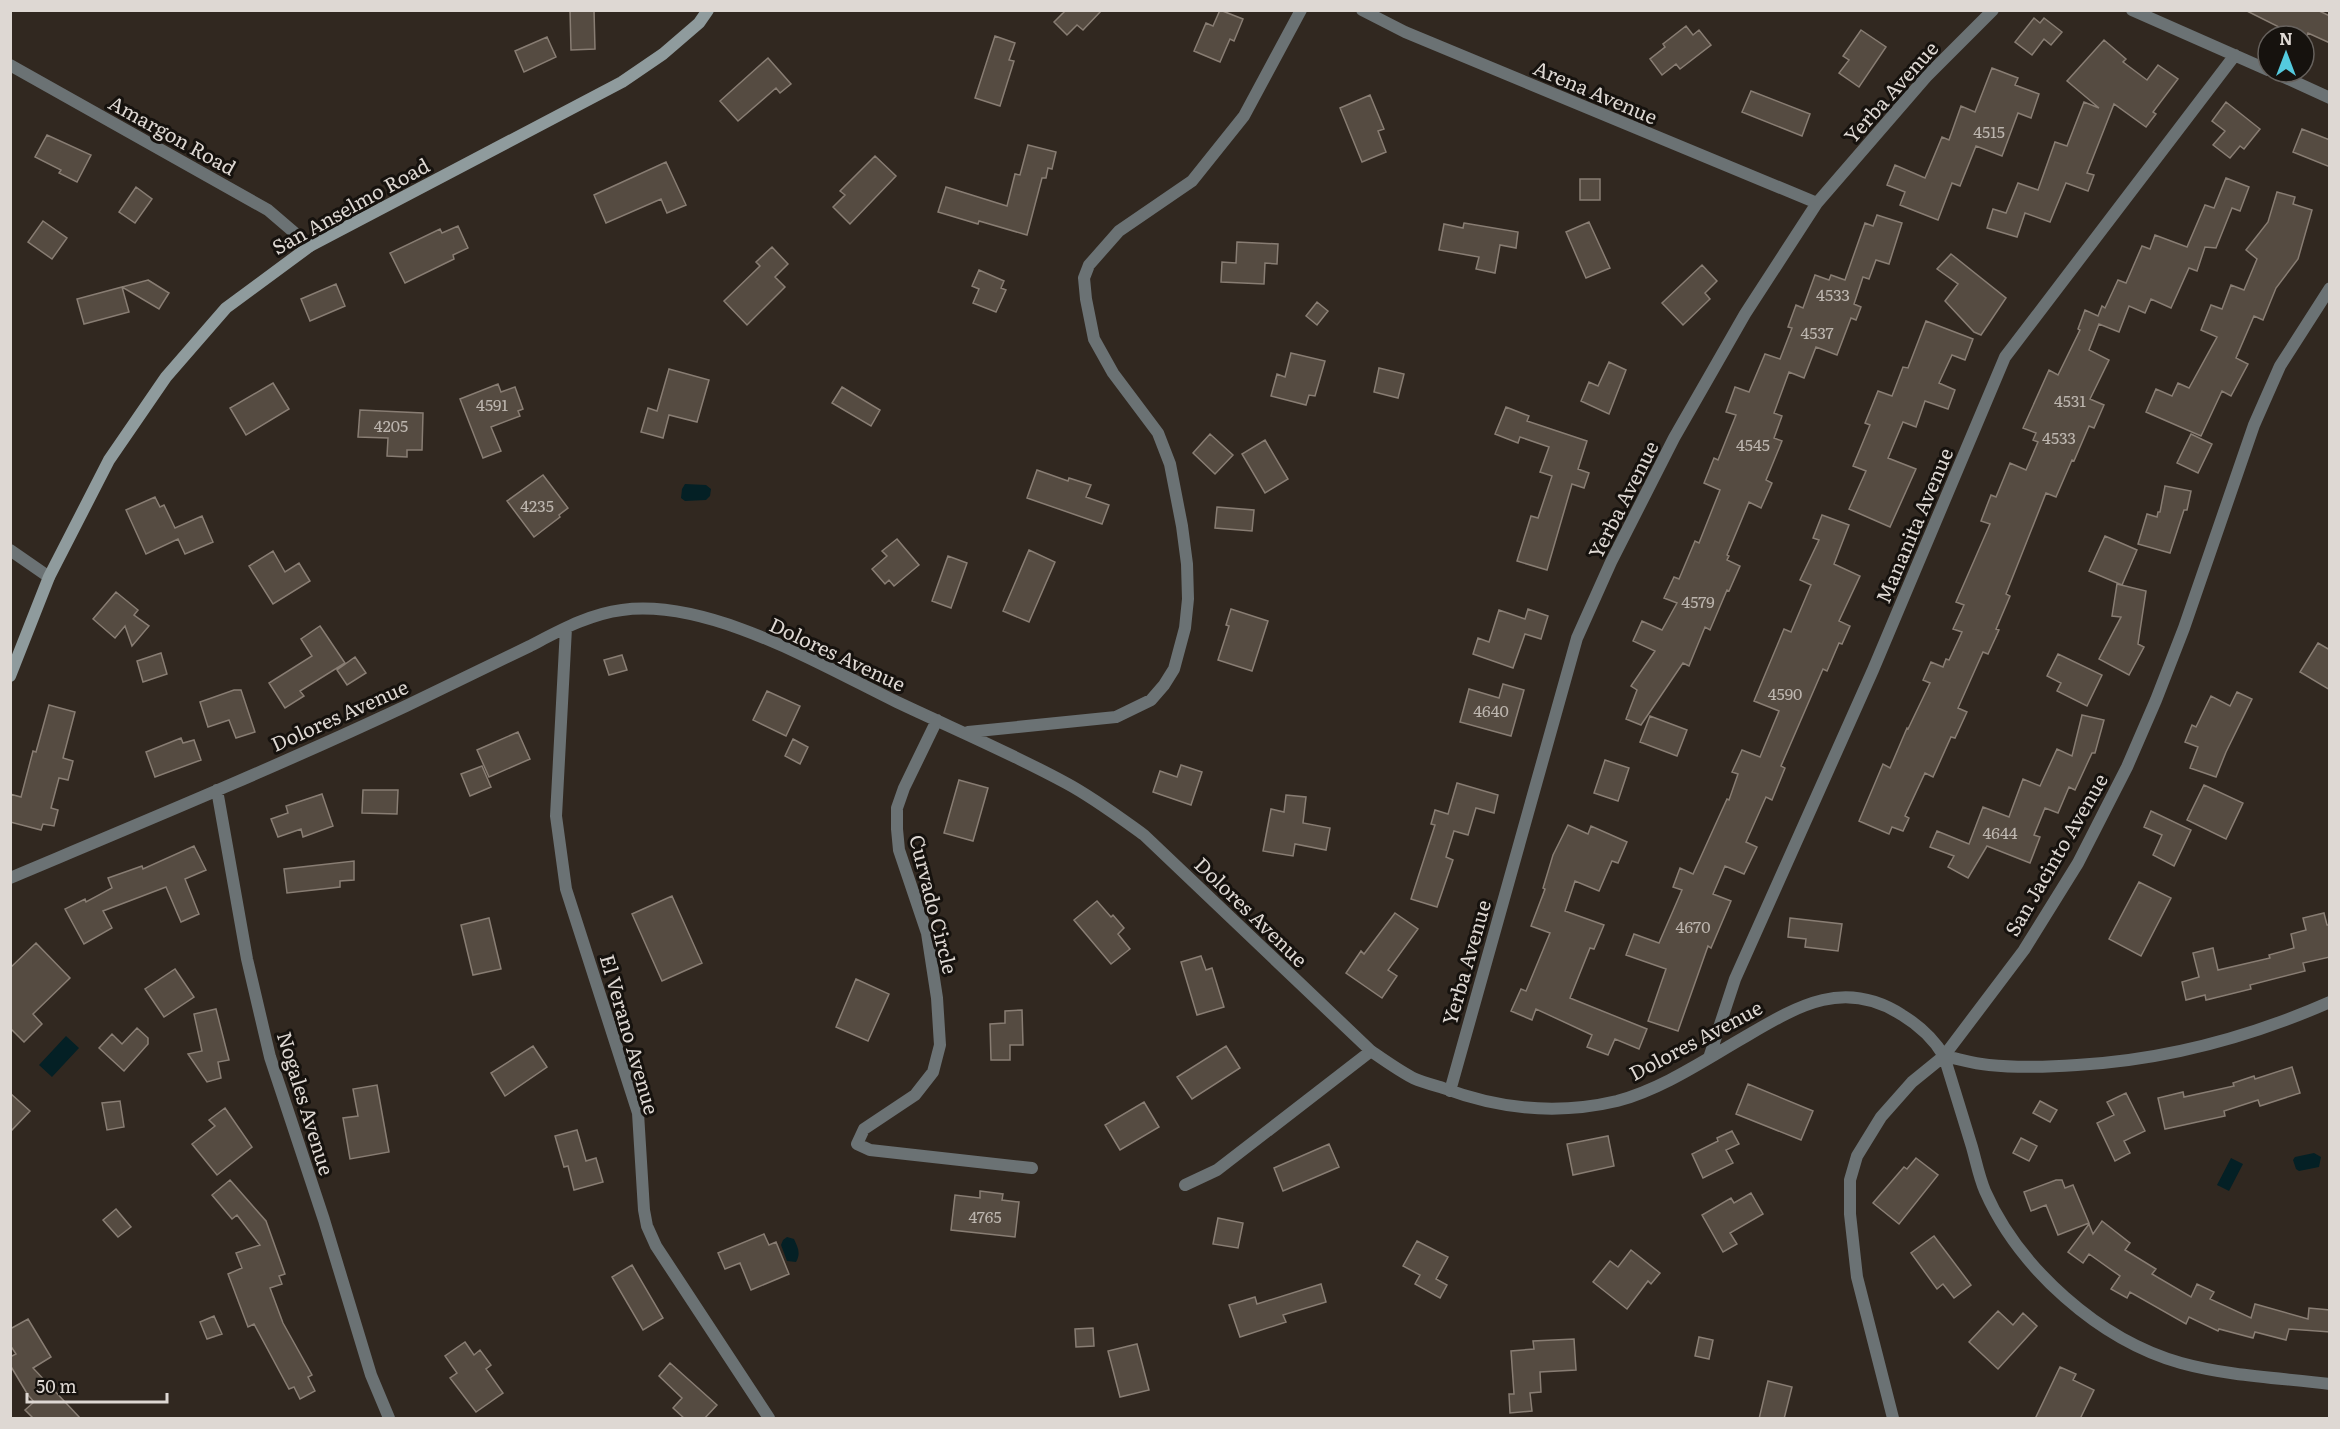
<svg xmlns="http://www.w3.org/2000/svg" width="2340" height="1429" font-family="Literata,serif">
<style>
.water{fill:#042025}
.building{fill:#554b41;stroke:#887d73;stroke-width:1.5}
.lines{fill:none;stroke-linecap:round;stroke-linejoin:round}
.street{stroke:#6b7274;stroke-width:12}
.secondary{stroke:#8f9b9d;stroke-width:12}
.labels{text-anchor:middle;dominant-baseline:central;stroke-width:6;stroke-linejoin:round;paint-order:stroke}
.number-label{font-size:16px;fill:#bcb5ae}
.street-label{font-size:20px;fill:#ded8d3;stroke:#16120e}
</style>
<rect width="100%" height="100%" fill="#312820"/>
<!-- water -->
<path class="water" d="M685,484L706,485L711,489L710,496L706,500L685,501L681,498L682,489Z
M66,1036L79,1048L52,1077L39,1065Z
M2314,1153L2321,1157L2319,1167L2299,1171L2296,1169L2293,1160L2295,1157Z
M2231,1158L2243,1164L2229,1191L2217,1185Z
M787,1237L794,1239C798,1248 801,1253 796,1262L787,1261L781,1245L783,1240Z"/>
<!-- building -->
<path class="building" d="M570,10H594L595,49L571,50Z
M1062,10H1102L1083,30L1077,25L1067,35L1054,22L1064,12Z
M1220,10L1243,19L1234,41L1230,39L1220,62L1194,51L1206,23L1213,26Z
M2245,10H2317L2330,16V43L2308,33L2307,36H2285L2287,31Z
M2034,18L2040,23L2044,18L2062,32L2051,45L2044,39L2032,55L2015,42Z
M1686,26L1693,35L1699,30L1711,45L1680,69L1676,64L1662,75L1650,59L1665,47L1663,44Z
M1861,30L1886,47L1859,87L1839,73L1849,60L1843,56Z
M995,36L1015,43L1009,60L1014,61L1000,106L975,98Z
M547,37L556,57L524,72L515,51Z
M2104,40L2126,59L2123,62L2147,80L2158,65L2178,79L2153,112L2156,114L2146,127L2114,104L2087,173L2094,175L2088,191L2066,183L2050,222L2025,213L2017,237L1987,228L1993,209L2006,213L2018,183L2038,190L2055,142L2067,146L2084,102L2099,108L2067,81Z
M768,58L791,84L780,93L776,88L738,121L720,101Z
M1992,68L2018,78L2015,85L2039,94L2031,118L2018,113L2002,156L1976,146L1960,186L1952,183L1938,220L1900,205L1905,192L1887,185L1895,165L1925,178L1942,137L1949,140L1961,106L1975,112Z
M1751,91L1810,114L1802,136L1742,112Z
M1370,95L1384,129L1378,131L1386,152L1362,162L1340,108Z
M2226,102L2260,129L2244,149L2240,146L2230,158L2213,145L2225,131L2212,121Z
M2302,129L2330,140V167L2293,152Z
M47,135L91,155L77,182L59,173L61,170L35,157Z
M1028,145L1056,152L1052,169L1048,168L1046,178H1042L1027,235L979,221L978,224L938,212L946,187L1007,206L1015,174L1020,175Z
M875,156L896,176L850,224L833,207L845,195L840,191Z
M666,162L686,205L667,213L661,199L606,223L594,195Z
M2226,178L2249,187L2240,211L2232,208L2216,248L2205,247L2197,271L2189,268L2171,308L2151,299L2145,313L2129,306L2119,332L2099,324L2089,350L2109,360L2090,399L2104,405L2094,428L2089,426L2074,461L2072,460L2056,497L2046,493L2006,594L2010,596L1996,629L1999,630L1988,654L1983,652L1958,708L1967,712L1955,738L1951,737L1933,777L1925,773L1905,816L1909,818L1903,831L1892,827L1889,834L1859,821L1883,764L1890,768L1907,728L1908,729L1930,683L1923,680L1931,662L1943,667L1946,659L1949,660L1962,632L1953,629L1964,605L1956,602L1990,524L1981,521L1991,495L1996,497L2010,463L2026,470L2038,442L2033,440L2036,433L2023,428L2049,370L2058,375L2080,330L2078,329L2085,310L2098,316L2102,306L2105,308L2118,280L2126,283L2142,246L2150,249L2155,235L2187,247L2205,205L2214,208Z
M1580,179H1600V200H1580Z
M136,187L152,199L135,223L119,212Z
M2277,192L2295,197L2293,204L2312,210L2298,259L2276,288L2263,320L2254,316L2236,358L2248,364L2231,396L2222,391L2201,436L2146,412L2156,389L2172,396L2178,383L2189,388L2217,337L2201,330L2211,305L2222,309L2231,285L2244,290L2257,259L2246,250L2268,222Z
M1877,215L1902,223L1889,264L1876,260L1869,279L1863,277L1854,304L1861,307L1856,320L1851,318L1837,355L1816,347L1804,378L1789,372L1774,413L1782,416L1774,438L1782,441L1766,480L1772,483L1761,508L1749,502L1727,555L1729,556L1727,560L1740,566L1729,591L1727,590L1710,630L1705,627L1689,666L1683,663L1641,725L1626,719L1637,690L1631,686L1655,651L1633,641L1642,621L1662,630L1677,603L1664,598L1674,577L1679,579L1695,541L1699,543L1720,490L1704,483L1714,458L1718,460L1736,415L1726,412L1735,387L1749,392L1765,354L1780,359L1792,328L1788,327L1796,305L1803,308L1815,275L1829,280L1831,275L1845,280L1865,223L1873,226Z
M43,221L67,238L52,259L28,242Z
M1589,222L1610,268L1586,278L1566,232Z
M1464,223L1518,232L1516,248L1500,245L1495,273L1476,269L1479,257L1439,250L1444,224L1463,228Z
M458,226L468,248L453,255L454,259L405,283L390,253L440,229L442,233Z
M1237,242L1278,244L1277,264L1265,263L1264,284L1221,282L1222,262L1236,263Z
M772,247L788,264L775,277L785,287L747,325L724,301L760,266L756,262Z
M1951,254L2006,298L1981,335L1974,332L1945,301L1958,284L1937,269Z
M1702,265L1717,281L1705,293L1710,299L1683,325L1662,303Z
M979,270L1004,281L1001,288L1006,290L996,312L973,303L979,289L972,286Z
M148,280L169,293L159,309L122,287Z
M336,284L345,306L310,321L301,299Z
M122,287L129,312L84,324L77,299Z
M1317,302L1328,311L1317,325L1306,316Z
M1926,321L1973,339L1965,360L1952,355L1939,383L1955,390L1948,409L1925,401L1916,427L1903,422L1888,458L1916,469L1890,527L1849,509L1866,471L1853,466L1870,425L1865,423L1878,391L1892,396L1903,367L1908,368Z
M1291,353L1325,361L1315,396L1309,395L1306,405L1271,396L1277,374L1285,377Z
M1609,362L1626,370L1609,414L1581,401L1589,382L1598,386Z
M1379,368L1404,374L1398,398L1374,392Z
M669,369L709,380L697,422L669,415L663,438L641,432L648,408L657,411Z
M273,383L289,409L246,435L230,408Z
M498,384L501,392L515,387L523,409L518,411L520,416L491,427L501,451L483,458L460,399Z
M842,387L880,410L871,426L832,403Z
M1506,407L1529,416L1527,421L1587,441L1578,469L1589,473L1584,488L1572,484L1547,570L1517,561L1531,516L1538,518L1552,476L1540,472L1549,447L1520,437L1518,443L1495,434Z
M360,410L423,413L422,450H407V457L387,456L388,438L358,437Z
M1210,434L1233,455L1215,474L1193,453Z
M2191,434L2212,444L2198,473L2177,463Z
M1265,440L1288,479L1265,493L1242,454Z
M1037,470L1068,481L1069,478L1091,485L1086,497L1109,505L1102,524L1027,498Z
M543,475L568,508L559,515L560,517L534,537L507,501Z
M2165,486L2191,491L2187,510H2184L2170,553L2138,544L2147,514L2157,517L2158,512H2160Z
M155,497L160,507L164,505L175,528L202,516L213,542L185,554L178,539L146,554L126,510Z
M1217,507L1254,510L1252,531L1215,528Z
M1822,515L1849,525L1834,564L1860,576L1839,621L1850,626L1842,644L1839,643L1827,671L1823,669L1781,766L1785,768L1772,800L1766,797L1746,842L1757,847L1744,874L1725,866L1713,894L1731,901L1711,948L1708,946L1678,1031L1648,1021L1666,969L1626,955L1634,934L1659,943L1682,890L1673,887L1680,868L1693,874L1727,799L1729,800L1738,774L1732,772L1742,750L1760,757L1779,711L1754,701L1784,629L1791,632L1811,585L1800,580L1819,540L1813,538Z
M2105,536L2137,550L2122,585L2089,571Z
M897,539L919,565L894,586L889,580L885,584L872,569L887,556L882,551Z
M1029,550L1055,562L1029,622L1003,611Z
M273,551L285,572L299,563L310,581L273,604L249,566Z
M948,556L967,563L951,608L932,601Z
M2117,584L2146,591L2138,644L2144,647L2129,675L2099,659L2121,617L2112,616Z
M116,592L138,610L134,615L149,626L132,646L125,626L115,638L93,619Z
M1231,609L1268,621L1252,671L1218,660L1229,626L1226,625Z
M1528,609L1548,616L1541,639L1525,634L1513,668L1473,654L1478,638L1489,642L1499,610L1525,619Z
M320,626L345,663L300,691L304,696L285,708L269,683L312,656L301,639Z
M2318,643L2330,650V690L2300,672Z
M161,653L167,674L143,682L137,661Z
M2058,654L2102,675L2087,706L2057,691L2061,683L2047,676Z
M622,655L627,670L609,675L604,660Z
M355,657L366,673L347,685L337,670Z
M1503,684L1524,690L1511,736L1460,722L1469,689L1499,698Z
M234,690H241L255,732L236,738L229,720L208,727L200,702Z
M767,691L800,706L786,736L753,720Z
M2237,692L2252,699L2226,752L2216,777L2190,768L2198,747L2185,742L2192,725L2196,727L2211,696L2230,706Z
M49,705L75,712L63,758L73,761L68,780L59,778L51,808L58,810L54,826L43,824L41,830L10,822V794L21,797L33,751L36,752Z
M2082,715L2104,720L2095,753H2092L2075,790L2069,787L2058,813L2045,808L2034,835L2040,837L2030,863L1987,846L1968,878L1948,867L1954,856L1930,847L1937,831L1969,844L1983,807L2009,817L2023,779L2040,786L2057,749L2072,756Z
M1650,716L1687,730L1677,756L1640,742Z
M518,732L530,759L489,777L477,750Z
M181,738L183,743L194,740L201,760L155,777L146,752Z
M793,739L808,747L800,764L785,756Z
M1605,760L1629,768L1618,801L1594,793Z
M1181,765L1202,772L1191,805L1153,792L1160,771L1177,777Z
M482,766L491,787L470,796L461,774Z
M959,780L988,788L973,841L944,833Z
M1457,783L1498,795L1494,813L1476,808L1468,835L1454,831L1446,857L1453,860L1437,907L1411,899L1435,825L1431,824L1435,810L1448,814Z
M2204,785L2243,803L2226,839L2187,820Z
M363,790H398L397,814L362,813Z
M322,794L333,826L303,837L301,829L278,837L271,819L288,813L286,806Z
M1286,795L1306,797L1303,823L1330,828L1326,850L1295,844L1293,856L1263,851L1271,809L1284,812Z
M2151,811L2191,830L2174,866L2153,855L2162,835L2144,827Z
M1568,825L1588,834L1591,826L1627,842L1618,863L1612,861L1599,891L1575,881L1565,911L1604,925L1594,949L1590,948L1570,998L1647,1029L1639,1049L1615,1039L1608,1055L1587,1047L1592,1035L1536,1009L1532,1020L1511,1011L1521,989L1526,991L1550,933L1531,926L1545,889L1543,888L1553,855Z
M194,846L206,870L185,879L199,914L181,922L166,887L103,911L112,928L84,944L65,909L85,899L86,902L112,888L108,878L142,866L143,869Z
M354,861V880L340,881V887L287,893L284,869Z
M2139,882L2171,898L2141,956L2109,939Z
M672,896L702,963L662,981L632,914Z
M1097,901L1111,917L1113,915L1124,928L1118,934L1130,949L1111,964L1074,920Z
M1395,913L1418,929L1388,970L1397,976L1382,998L1346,973L1361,951L1364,954Z
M2324,913L2327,925H2330V957L2303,963L2305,971L2250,985L2251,989L2206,1000L2205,995L2186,1000L2182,982L2199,977L2193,953L2213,948L2218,970L2270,958L2269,955L2294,948L2291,934L2306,930L2303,918Z
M489,918L501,969L473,975L461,925Z
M1790,918L1842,924L1838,951L1805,947L1806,939L1788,937Z
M36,943L70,978L33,1014L42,1024L24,1042L10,1028V968Z
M1201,956L1206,970L1212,968L1224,1007L1197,1015L1181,962Z
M175,969L194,997L164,1017L145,989Z
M856,979L889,994L868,1041L836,1027Z
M216,1009L229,1060L218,1062L221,1078L207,1082L188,1054L202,1051L194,1014Z
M1022,1010L1023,1045H1010V1060H991L990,1024L1005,1023V1011Z
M137,1028L148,1038V1044L124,1071L99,1048L112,1034L122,1044Z
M533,1046L547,1067L505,1096L491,1073Z
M1226,1046L1240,1068L1192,1099L1177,1077Z
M2292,1067L2300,1093L2260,1106L2258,1100L2224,1111L2225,1116L2165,1129L2158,1098L2183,1092L2184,1097L2234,1086L2233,1083L2254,1076L2255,1079Z
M1748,1084L1813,1111L1801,1140L1736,1114Z
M377,1085L389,1152L350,1159L343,1118L358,1116L353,1089Z
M10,1093L30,1111L10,1132Z
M2126,1093L2145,1131L2124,1141L2130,1153L2115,1161L2097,1123L2114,1115L2107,1102Z
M120,1101L124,1127L107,1130L102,1103Z
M2040,1101L2057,1110L2050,1122L2033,1113Z
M1144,1102L1159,1127L1120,1150L1105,1125Z
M225,1108L252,1147L217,1175L192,1144L215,1126L209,1120Z
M577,1130L586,1161L596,1158L603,1182L574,1190L568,1166L564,1167L555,1136Z
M1732,1131L1739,1144L1726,1150L1733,1163L1703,1178L1692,1154L1718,1141L1717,1138Z
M1608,1136L1614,1166L1573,1175L1567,1144Z
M2021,1138L2037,1146L2029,1161L2013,1153Z
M1329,1144L1339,1167L1283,1191L1274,1168Z
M1916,1158L1938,1175L1899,1224L1873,1203L1904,1167L1907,1169Z
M230,1180L266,1221L285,1274L279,1276L282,1284L270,1288L283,1323L312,1375L308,1377L315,1391L300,1399L294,1387L289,1389L254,1324L248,1327L228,1274L242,1268L236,1253L260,1245L237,1215L232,1219L212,1195Z
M2056,1180H2062L2065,1188L2073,1185L2089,1223L2058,1235L2046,1205L2031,1211L2024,1192Z
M980,1191L1003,1194L1002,1200L1019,1202L1015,1237L951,1230L955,1195L980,1198Z
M1751,1193L1763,1214L1730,1233L1737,1244L1723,1252L1702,1215L1731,1198L1734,1203Z
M116,1209L131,1227L118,1237L103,1220Z
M1218,1218L1243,1223L1238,1248L1213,1244Z
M2102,1221L2130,1243L2125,1250L2156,1269L2152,1274L2191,1297L2197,1284L2214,1292L2210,1299L2251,1318L2255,1304L2308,1319L2309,1308L2330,1310V1332L2289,1329L2286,1340L2255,1332L2253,1338L2219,1329L2218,1331L2189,1317L2186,1324L2130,1292L2127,1298L2111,1289L2120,1276L2089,1254L2083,1263L2068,1252L2089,1224L2093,1234Z
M764,1234L769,1245L776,1242L789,1274L751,1290L740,1263L725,1269L718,1253Z
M1934,1236L1971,1285L1954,1298L1943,1284L1937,1289L1911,1253Z
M1417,1241L1448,1257L1436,1279L1447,1285L1440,1298L1415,1284L1420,1275L1403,1266Z
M1631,1250L1660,1273L1651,1284L1648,1281L1627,1309L1593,1282L1610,1261L1618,1267Z
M632,1265L663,1318L643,1330L612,1277Z
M1321,1284L1326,1302L1283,1315L1286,1322L1240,1337L1229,1305L1255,1297L1257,1304Z
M1998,1311L2013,1325L2023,1313L2037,1326L1998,1369L1969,1342Z
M214,1316L222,1334L207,1339L200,1322Z
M28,1319L51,1357L33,1368L81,1419H34L25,1410L34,1402L28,1395L10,1365V1357L16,1354L10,1345V1329Z
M1093,1328L1094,1346L1076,1347L1075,1329Z
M1699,1337L1713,1340L1709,1359L1695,1356Z
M1574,1339L1576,1370L1540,1372L1541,1392L1530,1393L1532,1411L1510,1413L1509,1394H1514L1511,1351L1534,1349L1533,1341Z
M465,1342L474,1355L480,1350L491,1365L486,1369L503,1393L476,1412L450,1378L457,1373L445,1356Z
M1137,1344L1149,1390L1120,1397L1108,1351Z
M670,1363L717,1405L704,1419H685L673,1408L682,1398L659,1376Z
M2060,1367L2076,1374L2073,1380L2094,1390L2080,1419H2035Z
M1768,1381L1792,1387L1784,1419H1759Z"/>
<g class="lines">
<!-- street -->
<path class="street" d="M1362,10L1405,32L1817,203
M2132,10L2268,70
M10,65L268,210L310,246
M2273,72L2330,98
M10,550L49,577
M566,628L556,816L566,889L638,1113L644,1210L647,1226L656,1246L769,1418
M937,720L904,788L897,808V829L899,850L927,933L937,998L940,1045L933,1072L915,1095L864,1129L857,1144L870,1150L1032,1168
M968,732L1116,717L1151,700L1164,685L1174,669L1185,628L1188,599L1187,564L1182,526L1170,464L1158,433L1113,373L1094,339L1086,299L1084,278L1089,265L1119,231L1192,181L1244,116L1301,10
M217,790L247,959L270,1057L324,1220L371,1375L389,1418
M10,878C143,822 276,767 406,706C447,686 488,666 530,646C559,631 589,614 622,610C708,598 821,665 897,702C954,729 1011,753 1066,783C1094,798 1119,817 1144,835L1371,1051C1384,1060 1398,1070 1413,1078C1422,1082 1433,1085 1443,1088C1499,1109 1558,1115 1617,1101C1662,1089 1703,1061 1743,1038C1796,1007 1843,977 1902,1015C1920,1026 1933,1038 1944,1056C1953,1086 1963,1117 1972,1147C1976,1161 1979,1177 1985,1191C2019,1268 2099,1340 2181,1363C2228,1376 2281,1378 2330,1384
M1944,1056C1959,1059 1974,1064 1989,1065C2018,1068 2048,1067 2077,1065C2165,1060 2248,1038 2330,1002
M1709,1058L1735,979L1873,670L2005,357L2235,55
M1450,1091L1577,638L1611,562L1674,438L1745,314L1817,203L1926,77L1993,10
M1185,1185L1217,1170L1371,1051
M1893,1418L1857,1277L1850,1214V1180L1857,1156L1881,1117L1912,1082L1944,1056L2024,950L2078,863L2127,767L2156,700L2184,628L2254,425L2280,366L2330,288"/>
<!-- secondary -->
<path class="secondary" d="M10,676L49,577L109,460L166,377L226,308L310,246L622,82L663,54L699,23L708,10"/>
</g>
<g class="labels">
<!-- number labels -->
<g class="number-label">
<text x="1989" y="131">4515</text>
<text x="1833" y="294">4533</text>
<text x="1817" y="332">4537</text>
<text x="2070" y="400">4531</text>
<text x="492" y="404">4591</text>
<text x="391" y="425">4205</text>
<text x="2059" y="437">4533</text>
<text x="1753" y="444">4545</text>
<text x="537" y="505">4235</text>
<text x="1698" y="601">4579</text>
<text x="1785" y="693">4590</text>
<text x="1491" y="710">4640</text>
<text x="2000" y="832">4644</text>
<text x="1693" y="926">4670</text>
<text x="985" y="1216">4765</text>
</g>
<!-- street labels -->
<g class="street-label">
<text transform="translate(1596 91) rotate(23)">Arena Avenue</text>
<text transform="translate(1890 91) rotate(-48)">Yerba Avenue</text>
<text transform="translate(173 134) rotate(29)">Amargon Road</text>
<text transform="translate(350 205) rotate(-29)">San Anselmo Road</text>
<text transform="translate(1622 499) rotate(-63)">Yerba Avenue</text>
<text transform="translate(1913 525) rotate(-67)">Mananita Avenue</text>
<text transform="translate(838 653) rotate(25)">Dolores Avenue</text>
<text transform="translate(339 714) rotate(-24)">Dolores Avenue</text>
<text transform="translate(2055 854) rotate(-60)">San Jacinto Avenue</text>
<text transform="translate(935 904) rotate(76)">Curvado Circle</text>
<text transform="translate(1252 911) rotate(44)">Dolores Avenue</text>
<text transform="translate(1465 962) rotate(-74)">Yerba Avenue</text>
<text transform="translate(631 1034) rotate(74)">El Verano Avenue</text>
<text transform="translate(1695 1039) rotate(-28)">Dolores Avenue</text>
<text transform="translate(307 1103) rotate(73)">Nogales Avenue</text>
</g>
</g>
<!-- border -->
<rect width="2340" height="1429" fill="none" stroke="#ded8d3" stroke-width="24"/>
<!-- north arrow -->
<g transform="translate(2286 54)"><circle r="28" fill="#16120e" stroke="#66615d" stroke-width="1.5"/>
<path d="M0-4.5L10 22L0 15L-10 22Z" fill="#54cade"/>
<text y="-9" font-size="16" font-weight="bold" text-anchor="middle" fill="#ded8d3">N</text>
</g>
<!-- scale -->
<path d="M27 1393v9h140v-9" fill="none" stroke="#ded8d3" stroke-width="3"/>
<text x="36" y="1393" font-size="18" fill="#ded8d3" stroke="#16120e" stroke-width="4.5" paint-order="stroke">50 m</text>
</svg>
